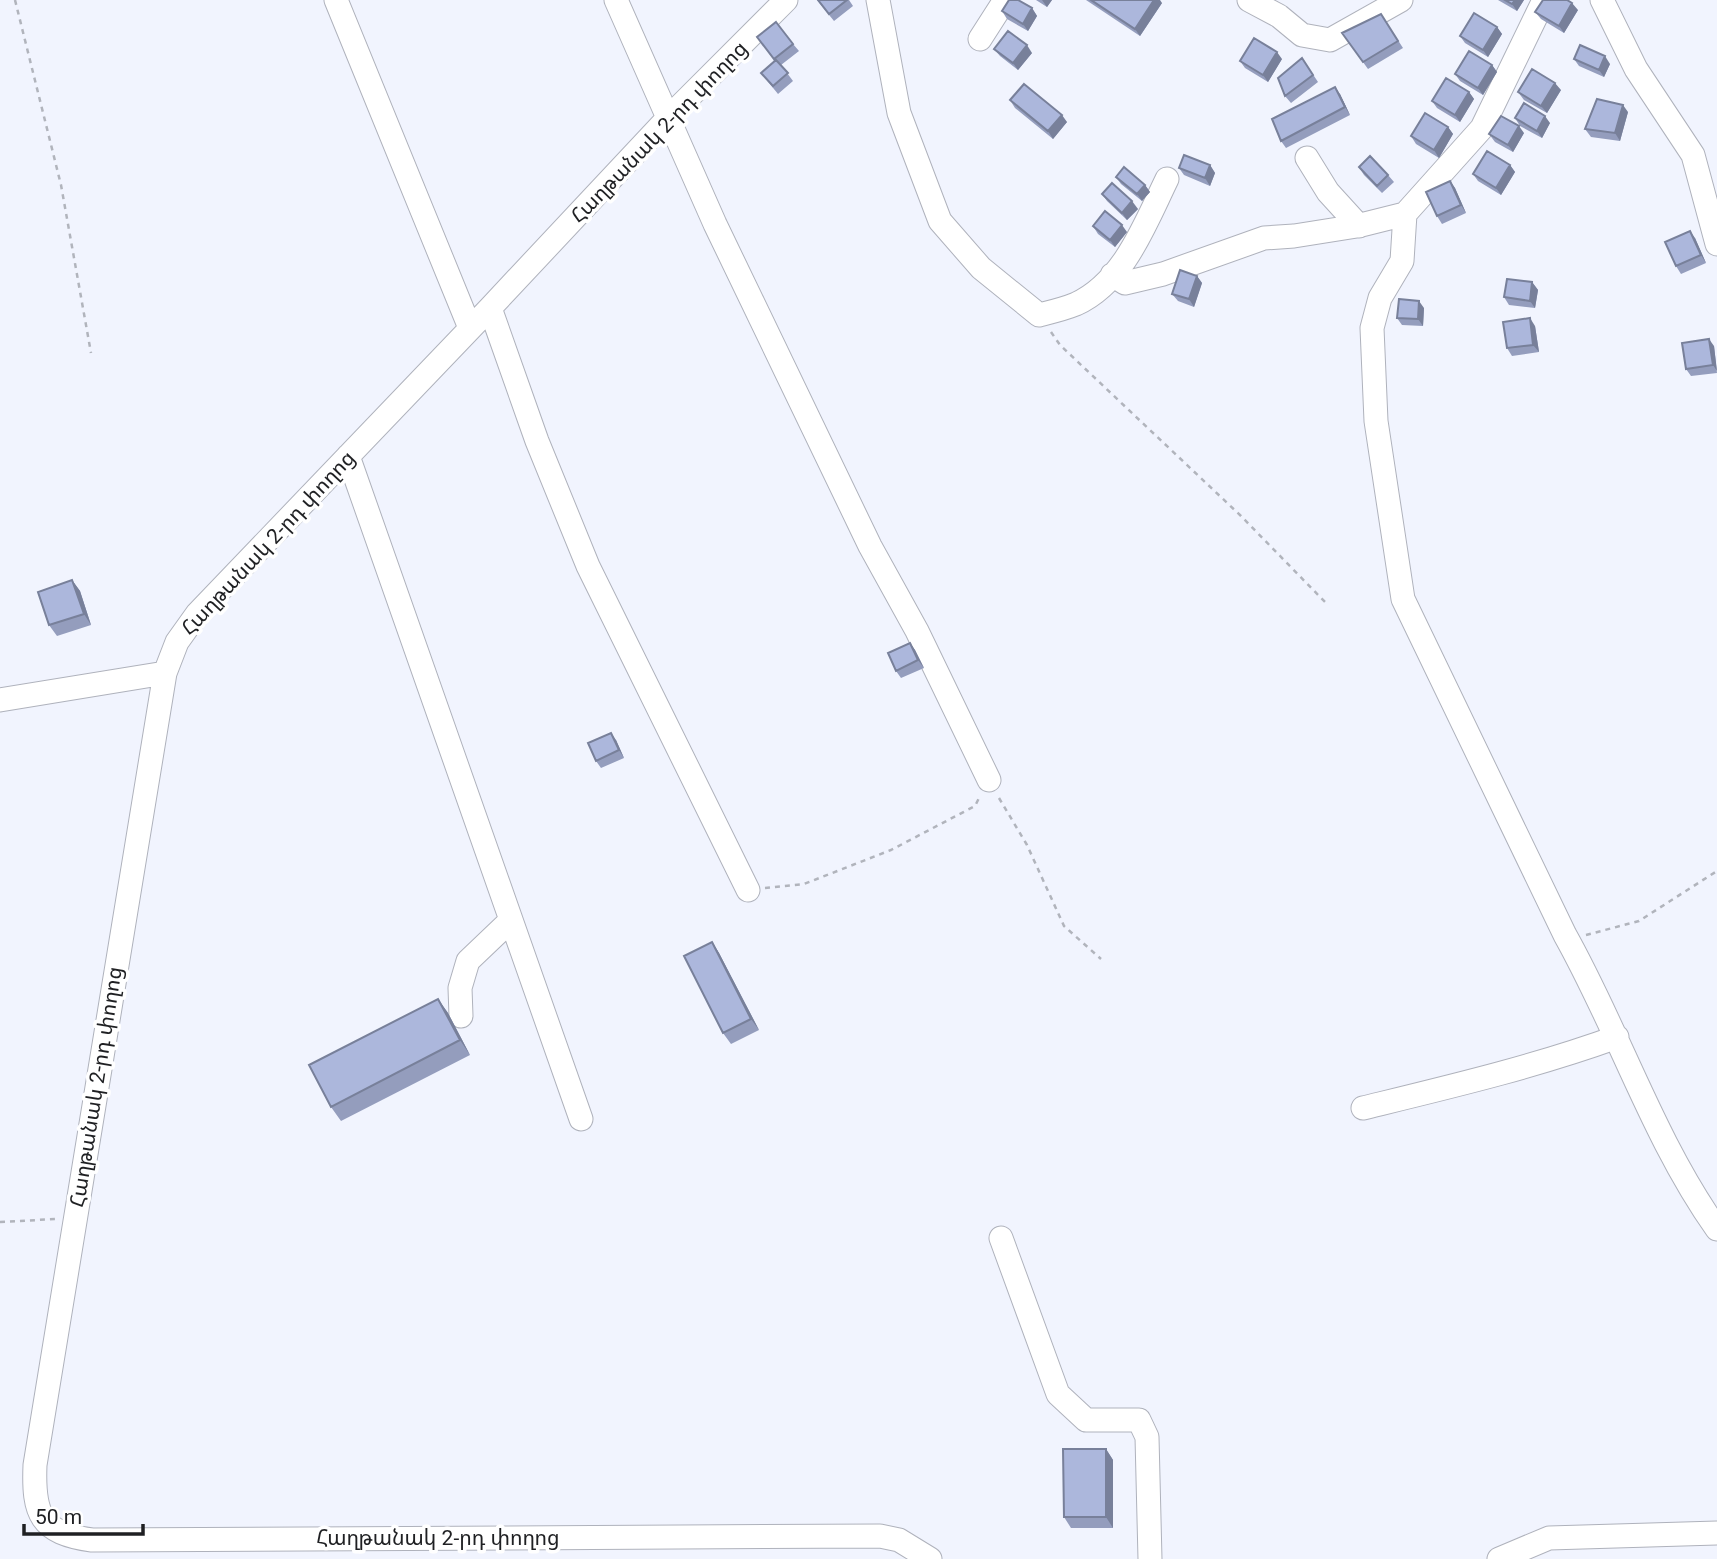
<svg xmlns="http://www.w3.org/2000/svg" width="1717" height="1559" font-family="Roboto,'Noto Sans Armenian',sans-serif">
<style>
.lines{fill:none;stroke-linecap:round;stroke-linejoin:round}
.minor-casing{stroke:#afb2bc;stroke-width:25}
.path{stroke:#b1b4bc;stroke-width:2.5;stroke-dasharray:5 5;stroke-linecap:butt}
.minor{stroke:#fff;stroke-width:23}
.wall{fill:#949dbd}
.shaded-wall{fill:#78809a}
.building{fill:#acb7dc;stroke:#78809a;stroke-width:2}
.labels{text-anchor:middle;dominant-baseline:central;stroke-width:7;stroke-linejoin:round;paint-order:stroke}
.street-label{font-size:21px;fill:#1f2023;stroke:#fff}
</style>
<rect width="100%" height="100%" fill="#f1f4fe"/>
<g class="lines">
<!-- minor casing -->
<g class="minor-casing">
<path id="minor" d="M336,0L470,328
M616,0L715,224L870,546L917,631L989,780
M786,0L668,118L490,308L197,614L177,642L165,673L35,1465C33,1514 40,1533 92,1540L880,1536L899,1540L930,1559
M878,0L899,113L940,221L981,268L1039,315C1051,312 1064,309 1076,304C1124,282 1145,224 1167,179
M1249,0L1279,16L1302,35L1330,40L1401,0
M1602,0L1636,69L1693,155L1717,244
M980,39L1005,0
M1307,158L1328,192L1359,226
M1405,214L1402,261L1380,298L1372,328L1376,421L1403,599L1565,935C1619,1031 1653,1139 1717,1229
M1112,275L1125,283L1163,274L1264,238L1294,236L1357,226L1405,214L1482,128L1544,0
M490,308L537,441L588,566L748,890
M348,456L581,1119
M0,700L165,673
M461,1016L460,988L468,961L511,920
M1363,1108C1449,1087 1534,1067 1617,1037
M1001,1238L1058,1394L1086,1420H1139L1147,1437L1150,1559
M1499,1559L1549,1538L1717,1533"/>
</g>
<!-- path -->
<path class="path" d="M15,0L61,185L91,353
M1051,332L1060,345L1241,516L1325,602
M999,798L1027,845L1064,926L1101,959
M765,888L804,884L891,850L975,806L980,796
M1586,935L1639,921L1717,871
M0,1222L56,1219"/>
<!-- minor -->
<use href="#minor" class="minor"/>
</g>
<!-- wall -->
<path class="wall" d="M817,0H849L853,6L834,21Z
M1036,0H1052L1047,7Z
M1086,0H1121L1162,3L1140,36Z
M1498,0H1524L1517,11Z
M1032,8L1037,16L1028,31L1007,19L1002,11Z
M1578,10L1564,33L1541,19L1535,12Z
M1381,14L1403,48L1368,69L1342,33Z
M1497,27L1502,34L1488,57L1465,43L1460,36Z
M757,37L793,44L799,51L781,65L793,81L778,94L761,73L775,61Z
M994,49L1032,53L1018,70L1000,56Z
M1302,58L1318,82L1291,103L1285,96Z
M1282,59L1268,82L1245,68L1240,61Z
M1574,59L1610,64L1604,77L1579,66Z
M1492,65L1497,72L1483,95L1460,81L1455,74Z
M1561,90L1547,113L1524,100L1518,92Z
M1469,92L1474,99L1460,122L1437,108L1432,101Z
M1340,94L1350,115L1286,148L1281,141Z
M1010,100L1067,122L1053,139L1015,108Z
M1628,112L1620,141L1591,137L1585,129Z
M1515,118L1550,123L1542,138L1520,126Z
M1448,127L1453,134L1439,158L1416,144L1411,136Z
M1524,133L1513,152L1495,142L1489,134Z
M1210,165L1215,173L1210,186L1184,175L1179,168Z
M1510,165L1515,172L1501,195L1478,181L1473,174Z
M1359,167L1388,175L1394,182L1382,193L1364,175Z
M1116,177L1145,185L1150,192L1142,201L1121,184Z
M1450,181L1455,188L1466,213L1442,224L1437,216Z
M1102,194L1138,209L1127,220L1107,201Z
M1093,226L1127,232L1115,247L1098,234Z
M1695,238L1706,263L1681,274L1676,266Z
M1197,276L1202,283L1194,307L1178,301L1172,294Z
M1532,282L1538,290L1535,308L1509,305L1504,297Z
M1424,308L1423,326L1402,325L1397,318Z
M1535,326L1539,352L1512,356L1507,348Z
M1714,346L1717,373L1691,376L1686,369Z
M72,580L80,591L91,625L57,636L49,625Z
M910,643L915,650L924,668L901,678L896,671Z
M616,740L624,758L601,768L596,761Z
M712,942L719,953L759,1030L731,1044L723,1033Z
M438,999L448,1013L470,1055L341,1121L331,1107Z
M1106,1449L1113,1460V1528H1071L1064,1517Z"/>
<!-- shaded-wall -->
<path class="shaded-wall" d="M1042,0H1052L1047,7Z
M1154,0H1160L1162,3L1140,36L1135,29Z
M1515,0H1524L1517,11L1512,4Z
M1572,3L1578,10L1564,33L1559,26Z
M1032,8L1037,16L1028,31L1023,24Z
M1497,27L1502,34L1488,57L1483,50Z
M1027,45L1032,53L1018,70L1013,63Z
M1277,52L1282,59L1268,82L1263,75Z
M1605,56L1610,64L1604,77L1599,70Z
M1492,65L1497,72L1483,95L1478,88Z
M1555,83L1561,90L1547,113L1541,106Z
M1335,87L1340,94L1350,115L1345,107Z
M1469,92L1474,99L1460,122L1455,115Z
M1623,105L1628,112L1620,141L1615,133Z
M1062,115L1067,122L1053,139L1048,131Z
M1545,116L1550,123L1542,138L1537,131Z
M1519,126L1524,133L1513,152L1508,145Z
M1448,127L1453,134L1439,158L1434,150Z
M1210,165L1215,173L1210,186L1205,178Z
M1510,165L1515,172L1501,195L1496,188Z
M1450,181L1455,188L1466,213L1461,205Z
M1145,185L1150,192L1142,201L1137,194Z
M1132,201L1138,209L1127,220L1122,213Z
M1122,225L1127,232L1115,247L1110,240Z
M1690,231L1695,238L1706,263L1701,255Z
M1197,276L1202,283L1194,307L1189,299Z
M1532,282L1538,290L1535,308L1530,301Z
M1419,301L1424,308L1423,326L1418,319Z
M1530,318L1535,326L1539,352L1533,345Z
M1709,339L1714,346L1717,371L1713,365Z
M72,580L80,591L91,625L84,614Z
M910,643L915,650L924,668L918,660Z
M611,733L616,740L624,758L619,750Z
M712,942L719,953L759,1030L751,1019Z
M438,999L448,1013L470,1055L460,1040Z
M1106,1449L1113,1460V1528L1106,1517Z"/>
<!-- building -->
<path class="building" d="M818,0H847L829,14Z
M1009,0H1018L1032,8L1023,24L1002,11Z
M1091,0H1154L1135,29Z
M1505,0H1515L1512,4Z
M1543,0H1567L1572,3L1559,26L1535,12Z
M1474,13L1497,27L1483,50L1460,36Z
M1381,14L1398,41L1363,62L1342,33Z
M776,22L793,44L774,59L757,37Z
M1008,31L1027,45L1013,63L994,49Z
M1254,38L1277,52L1263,75L1240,61Z
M1580,45L1605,56L1599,70L1574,59Z
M1469,51L1492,65L1478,88L1455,74Z
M1302,58L1313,75L1285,96L1278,78Z
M776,60L788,73L773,86L761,73Z
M1532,69L1555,83L1541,106L1518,92Z
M1446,78L1469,92L1455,115L1432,101Z
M1024,84L1062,115L1048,131L1010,100Z
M1335,87L1345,107L1281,141L1272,119Z
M1597,99L1623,105L1615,133L1585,129Z
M1524,103L1545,116L1537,131L1515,118Z
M1425,113L1448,127L1434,150L1411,136Z
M1501,116L1519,126L1508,145L1489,134Z
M1487,151L1510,165L1496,188L1473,174Z
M1184,155L1210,165L1205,178L1179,168Z
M1370,156L1388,175L1377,186L1359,167Z
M1124,167L1145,185L1137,194L1116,177Z
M1450,181L1461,205L1437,216L1426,192Z
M1112,183L1132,201L1122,213L1102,194Z
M1105,211L1122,225L1110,240L1093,226Z
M1690,231L1701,255L1676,266L1665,242Z
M1180,270L1197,276L1189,299L1172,294Z
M1507,279L1532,282L1530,301L1504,297Z
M1399,299L1419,301L1418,319L1397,318Z
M1530,318L1533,345L1507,348L1503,322Z
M1709,339L1713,365L1686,369L1682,343Z
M72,580L84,614L49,625L38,592Z
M910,643L918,660L896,671L888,653Z
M611,733L619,750L596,761L588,743Z
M712,942L751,1019L723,1033L684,956Z
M438,999L460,1040L331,1107L309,1065Z
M1063,1449H1106V1517H1064Z"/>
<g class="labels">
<!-- street labels -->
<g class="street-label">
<text transform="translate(659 132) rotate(-46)">Հաղթանակ 2-րդ փողոց</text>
<text transform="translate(268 543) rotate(-47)">Հաղթանակ 2-րդ փողոց</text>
<text transform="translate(96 1087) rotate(-81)">Հաղթանակ 2-րդ փողոց</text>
<text x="438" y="1538">Հաղթանակ 2-րդ փողոց</text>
</g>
</g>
<!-- scale -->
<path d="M24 1524v10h119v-10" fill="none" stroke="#1f2023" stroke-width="3.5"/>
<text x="35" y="1524" font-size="21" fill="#1f2023" stroke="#ffffff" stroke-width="5" paint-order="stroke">50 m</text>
</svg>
